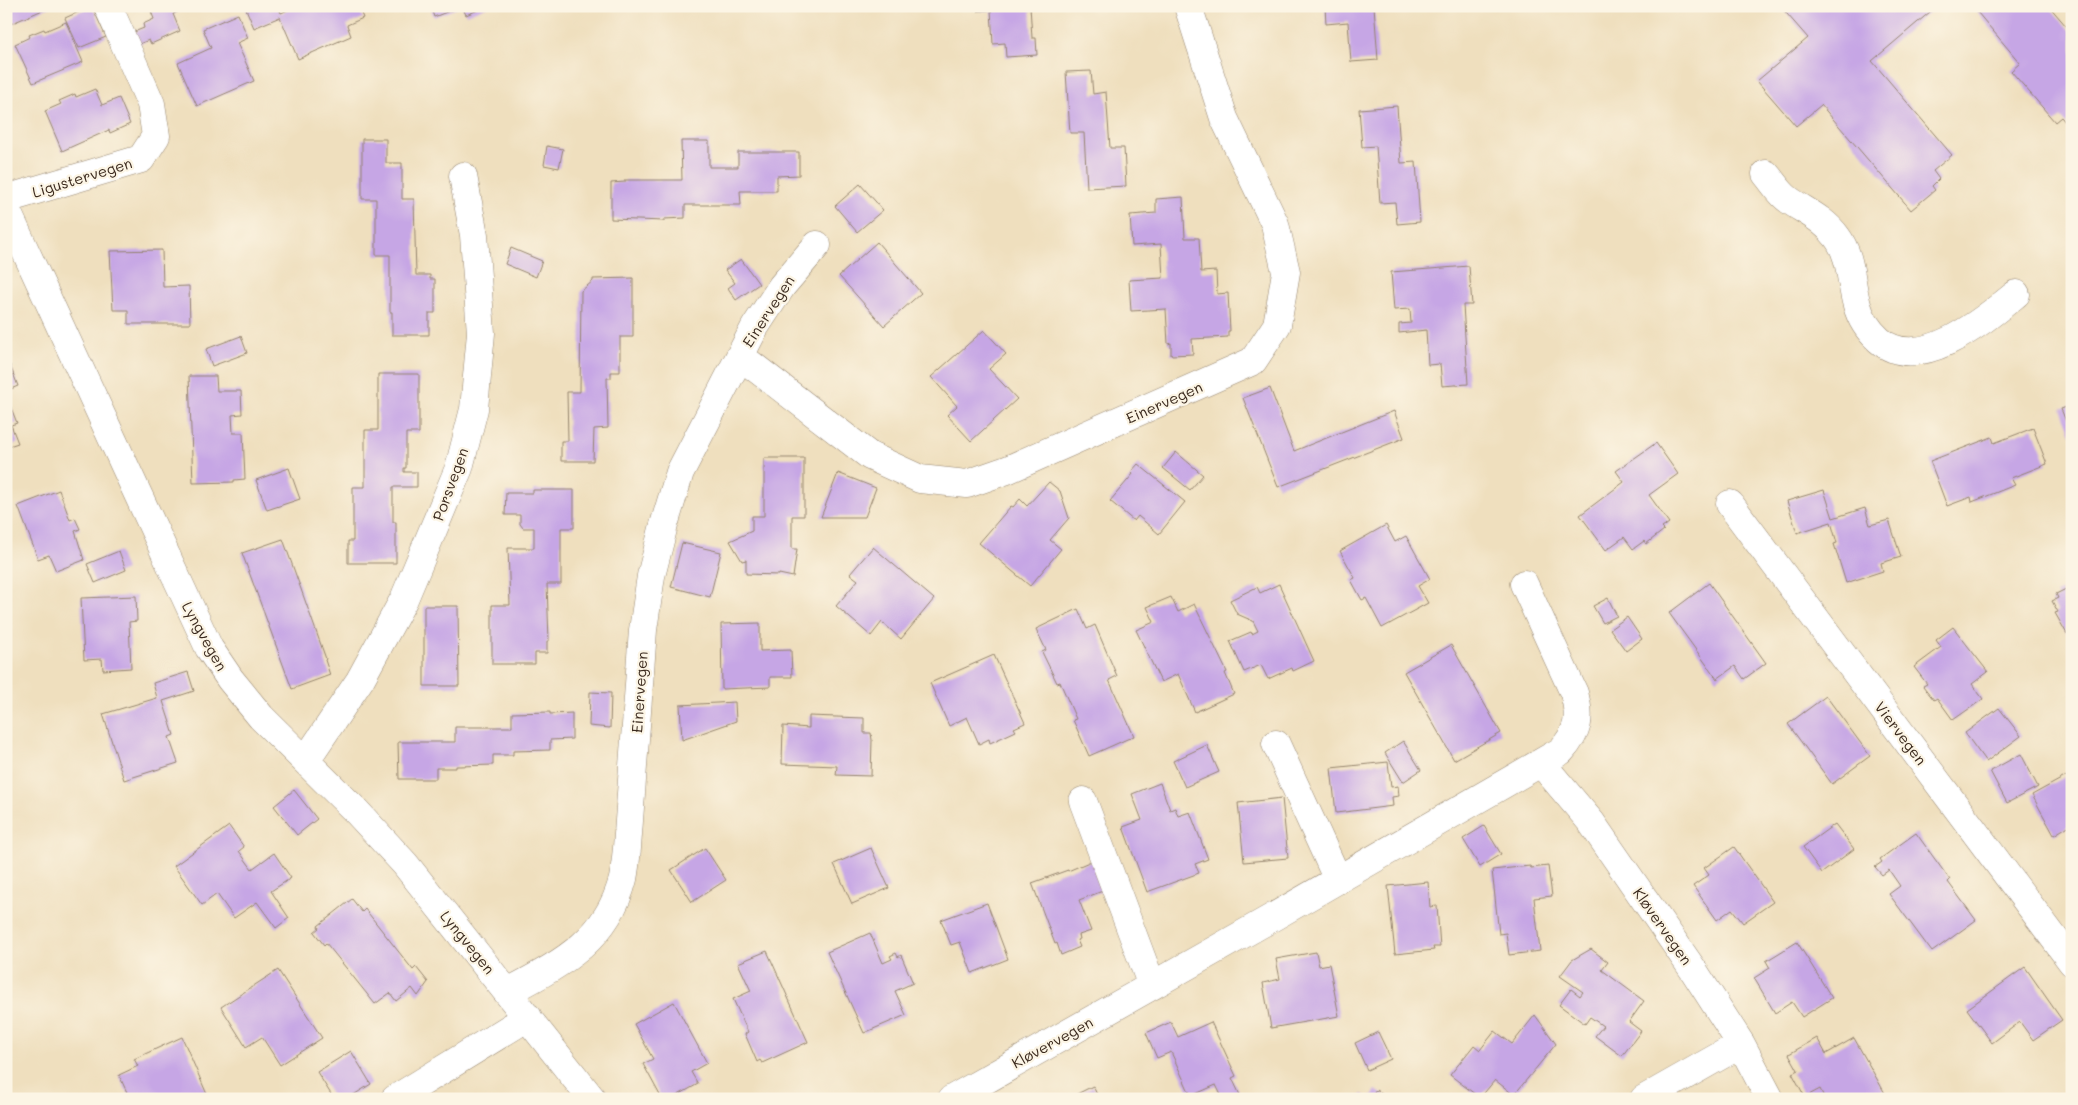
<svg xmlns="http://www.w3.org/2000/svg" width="2078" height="1105" font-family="Mali,sans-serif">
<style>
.building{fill:#c6a6e5}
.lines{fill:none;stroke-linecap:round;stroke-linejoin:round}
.minor-casing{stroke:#95846e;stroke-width:29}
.minor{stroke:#fff;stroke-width:28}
.labels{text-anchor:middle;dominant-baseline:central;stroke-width:4.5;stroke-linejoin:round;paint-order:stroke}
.street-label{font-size:15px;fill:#3b2a1e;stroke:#fcf5e5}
</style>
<rect width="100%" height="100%" fill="#fcf5e5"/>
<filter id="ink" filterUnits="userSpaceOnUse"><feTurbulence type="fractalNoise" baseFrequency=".02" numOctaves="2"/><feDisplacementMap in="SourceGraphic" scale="10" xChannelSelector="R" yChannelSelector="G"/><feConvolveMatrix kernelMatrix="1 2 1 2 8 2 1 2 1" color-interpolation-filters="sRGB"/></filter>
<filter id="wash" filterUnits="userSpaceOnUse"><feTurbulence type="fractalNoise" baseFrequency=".0096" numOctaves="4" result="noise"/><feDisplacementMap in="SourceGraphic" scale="20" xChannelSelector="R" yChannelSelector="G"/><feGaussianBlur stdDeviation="1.12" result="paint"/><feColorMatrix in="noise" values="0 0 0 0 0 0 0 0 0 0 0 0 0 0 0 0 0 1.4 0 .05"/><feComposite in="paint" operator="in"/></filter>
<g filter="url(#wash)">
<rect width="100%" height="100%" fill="#efdfbe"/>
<g id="blocks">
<!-- building -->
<path class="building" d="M6,6H52L8,25Z
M92,6L106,37L79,48L65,18Z
M149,6H190L173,14L180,31L151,44L149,40L139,44L134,32L144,28L143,24L154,19Z
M251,6H278L281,13L297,6H358L363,18L347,25L351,36L298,59L280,17L254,28L246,9Z
M430,6H462L434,17Z
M462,6H488L466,15Z
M977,6H1030L1032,38H1036L1037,55L1006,57L1005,43L993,44L991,10L978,11Z
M1325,6H1374L1378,60L1351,62L1348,22L1326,24Z
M1780,6H1937L1872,61L1952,155L1933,171L1939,179L1932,186L1935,190L1911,210L1821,105L1796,126L1757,81L1808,38Z
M1972,6H2049L2072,33V130L2061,117L2055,122L2011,71L2020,63Z
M238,14L248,38L237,43L254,81L197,106L178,63L211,48L203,29Z
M66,22L83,62L33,83L15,44L30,37L29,35L44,29L45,31Z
M1091,71L1093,94L1106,92L1110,148H1124L1126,186L1087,188L1084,133H1070L1066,72Z
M95,89L102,105L119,98L130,124L110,133L109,130L62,151L45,111L61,104L59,101L75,94L76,97Z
M1397,106L1401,163L1416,162L1420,222L1397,224L1395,202L1380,203L1376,146L1362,147L1359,109Z
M362,139H386V163H402V199H414L416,275H430V279H435V313H429V335H392V312H390V255H376V199H362Z
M681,141H709V167H738V152H799V175L777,176V191H740L741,205H685V218L664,219V221L611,219V183L625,182V180H682Z
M547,146L563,149L559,168L544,165Z
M860,184L883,210L857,232L835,206Z
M1183,197L1185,238H1199L1201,272L1216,271L1217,294L1228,293L1230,331H1228V337L1192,339L1193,354L1171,355V343L1168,344L1166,309L1131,311L1129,280L1163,278L1161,244L1132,246L1130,215L1156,213V199Z
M877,242L921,293L884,326L839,276Z
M511,248L542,261L536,277L505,264Z
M162,250L163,287L189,286L190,324H128V310H113L110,251Z
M741,259L759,284L736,300L728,288L735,283L725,270Z
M1469,266L1472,305H1463L1468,384L1442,386L1440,364L1428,365L1426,330L1399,333V324L1411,323L1410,309L1394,310L1391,272Z
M633,278V337H620V372H611V378H607L608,428L594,429L593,461H561V441H568L567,392H580L581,291L593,281V279Z
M984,330L1006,354L989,369L1017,399L971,441L947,415L957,406L931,377Z
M241,336L247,353L212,366L206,349Z
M6,355L18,386L6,391Z
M378,374H419V433H406V468H404V472H417V487H393V522H396V563H348V541H353V487H365V430H378Z
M189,376H216L217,391H241L242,414L232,415L233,433H243L245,479L234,480V482L193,483Z
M1270,388L1294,451L1394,411L1404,438L1278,487L1243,398Z
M6,395L17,423L11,425L18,443L6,447Z
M2072,405V436L2061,409Z
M2033,428L2047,464L2011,478L2015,485L1972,502L1971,497L1947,506L1930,461L1992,437L1994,443Z
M1656,443L1678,474L1649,495L1669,523L1662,528L1664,530L1646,544L1644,541L1633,549L1624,537L1606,550L1580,515L1624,482L1616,471Z
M1176,452L1203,475L1190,490L1163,468Z
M764,458H804V516H792V549H797L793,577L779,574V575L746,574V560L742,561L730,541L752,531V516H764Z
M1138,464L1185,502L1159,534L1138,516L1134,521L1110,501L1133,474L1131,472Z
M289,468L300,499L267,510L256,480Z
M838,473L876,488L865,517H821Z
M1049,482L1060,491L1069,518L1050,540L1061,549L1030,586L979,543L1011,506L1013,507L1020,499L1027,506Z
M59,490L70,520L75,518L80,529L75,531L84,560L56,571L49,555L38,559L18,506Z
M533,490H574V528H561V584H547L549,641H547V653H535V664H492V605H510L508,548H534V528H523L520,524V515H505L506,493H533Z
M1824,490L1833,518L1865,508L1870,525L1889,520L1901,557L1881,563L1883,571L1846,583L1834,544L1837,543L1831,522L1797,533L1787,501Z
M1386,525L1395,542L1406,536L1430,579L1418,586L1428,603L1382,628L1366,598L1362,600L1351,580L1355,578L1340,551Z
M283,539L326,659L325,660L330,675L292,689L242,553Z
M682,543L721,552L710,597L671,587Z
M873,547L934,599L901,639L882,622L871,636L836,606L858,580L850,574Z
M119,551L126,570L95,583L87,564Z
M1709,583L1766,663L1744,679L1735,666L1717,679L1669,613Z
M1279,584L1314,661L1293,671L1292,668L1268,679L1261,665L1244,672L1230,641L1251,632L1252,634L1258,631L1253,621L1237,614L1230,600L1257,587L1260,593Z
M2072,586V632L2067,634L2055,613L2058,612L2052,601L2058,598L2056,594Z
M136,596L137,621L129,622L131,668L103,670L102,659L84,660L81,598Z
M1171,597L1178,612L1194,604L1227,672L1225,673L1234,694L1195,712L1178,674L1161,682L1136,630L1154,622L1147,607Z
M1608,598L1617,616L1603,623L1593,606Z
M424,606H458L459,686H424Z
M1078,609L1087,629L1095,625L1117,676L1109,680L1134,736L1089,756L1073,720L1076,719L1060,682L1057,683L1042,652L1046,650L1036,629Z
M1627,617L1642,639L1626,651L1610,629Z
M760,623V651L791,650L792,677H770V687L722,689L721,624Z
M1953,627L1988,672L1972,684L1983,699L1953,720L1937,698L1934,700L1923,686L1927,684L1914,667L1941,647L1936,640Z
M1451,645L1501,733L1454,760L1404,672Z
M994,655L1025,723L1014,728L1016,731L990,743L989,739L979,744L967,717L949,726L930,683Z
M188,672L194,691L163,701L174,735L169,737L178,763L124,780L103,714L157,698L153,683Z
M590,692L611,693L610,728L589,726Z
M1826,696L1870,756L1832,784L1788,724Z
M735,702L736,721L682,740L680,705Z
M1999,708L2021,736L1986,762L1965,733Z
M550,712V714L572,713V739L550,740V750L513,751V755H493V765L459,766H456V768H436V779H399L398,742H455V727H512V713Z
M809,716L864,718V733H871L872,740L871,776L836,775L837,766L782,764L783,726L809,728Z
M1403,741L1421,770L1403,782L1385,753Z
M1207,745L1219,772L1185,787L1173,761Z
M2021,754L2038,787L2007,803L1990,771Z
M1388,762L1391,787L1398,786L1399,796L1392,797L1393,806L1336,813L1331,768Z
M2072,773V828L2070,825L2054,835L2032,795Z
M1160,783L1170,810L1175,808L1178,816L1190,812L1208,859L1195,864L1199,873L1147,892L1123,827L1142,820L1132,794Z
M294,790L317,819L297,835L274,806Z
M1282,798L1288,858L1244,862L1238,803Z
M1835,824L1854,849L1822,873L1803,847Z
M229,826L244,847L239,851L252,869L274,853L291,878L271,891L289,918L276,928L257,902L234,918L217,894L202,905L174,866Z
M1484,826L1501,854L1480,867L1463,839Z
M1916,833L1950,880L1948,882L1976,920L1932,952L1889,894L1900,886L1889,870L1882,875L1875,867L1882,862L1880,859Z
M1734,847L1773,902L1743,923L1732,909L1717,920L1693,886L1709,875L1704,868Z
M705,848L726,880L692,902L671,870Z
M871,848L889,888L852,904L834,864Z
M1096,859L1108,889L1079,900L1091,931L1079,935L1080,939L1077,940L1080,947L1061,955L1057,943L1055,944L1032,883L1068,870V871Z
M1530,866L1531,868L1548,866L1552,896L1534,898L1540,951L1509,955L1506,933L1499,934L1492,870Z
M1428,882L1430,907L1437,906L1440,947H1433L1434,950L1395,954L1388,886Z
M352,899L362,912L365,909L413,970L416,967L428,982L418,996L412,988L396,1001L390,993L375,1004L326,943L324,945L314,932L319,928L318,926Z
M987,903L1008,959L972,973L960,942L951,945L941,920Z
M870,933L883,963L892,959L890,956L896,953L898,957L901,955L913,983L895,991L906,1015L864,1033L827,952Z
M1797,942L1832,998L1802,1017L1792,1002L1775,1013L1754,978L1770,968L1766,961Z
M1591,949L1608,962L1602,970L1644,1001L1629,1022L1641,1031L1622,1056L1595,1036L1603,1026L1590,1017L1585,1024L1559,1005L1571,989L1580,996L1583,992L1560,976L1572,960Z
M767,951L808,1042L762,1063L760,1060L757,1062L745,1034L748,1032L733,999L751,991L738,963Z
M1316,952L1319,966L1329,964L1339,1016L1271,1028L1263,983L1280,979L1276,959Z
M2025,967L2062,1020L2033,1040L2020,1022L1992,1043L1967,1009Z
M278,970L322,1038L280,1065L262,1037L246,1047L221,1007Z
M674,1002L707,1063L691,1072L698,1084L671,1099H662L643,1064L653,1059L634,1024Z
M1535,1015L1556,1044L1514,1095L1495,1080L1480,1098L1450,1075L1474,1045L1480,1050L1495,1031L1512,1044Z
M1171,1022L1178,1037L1211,1022L1236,1076L1232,1078L1240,1095L1233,1099H1223L1216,1085L1191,1096L1171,1052L1157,1058L1146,1033Z
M1378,1032L1391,1059L1367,1070L1355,1043Z
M182,1037L209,1099H130L119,1075L138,1066L134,1059Z
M1817,1038L1826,1054L1854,1038L1887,1097L1884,1099H1825L1820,1089L1805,1097L1792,1073L1798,1070L1789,1054Z
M351,1051L371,1084L347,1099H334L317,1072Z
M1093,1086L1099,1099H1067Z
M1376,1090L1389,1099H1370Z
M1362,1094L1369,1099H1359Z"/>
</g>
</g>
<g filter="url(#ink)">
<use href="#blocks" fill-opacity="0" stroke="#95846e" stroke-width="1"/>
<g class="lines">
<!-- minor casing -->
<g class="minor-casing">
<path id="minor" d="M1766,174C1773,182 1780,194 1789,200C1806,212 1824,219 1837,237C1852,257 1850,282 1857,305C1861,320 1868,330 1879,340C1919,375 1984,320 2016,294
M6,199L141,159L156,136L151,104L108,6
M6,209L209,648L230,679L261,717L357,812L405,864L592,1099
M740,356L870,456L920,479L967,484L1007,470L1253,361L1277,325L1286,272L1275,224L1224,118L1188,6
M1730,504L2072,962
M1276,744L1338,880
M306,760L360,680L404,599L459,468L474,409L481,333L474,235L463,176
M1541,763L1591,822L1694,971L1741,1044L1770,1099
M1083,801L1152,986
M508,992C560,964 607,941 623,879C625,869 626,858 627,848L643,630L651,576L664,525L680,472L755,327L782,286L817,245
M395,1099L528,1017
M952,1099L1268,920L1561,751C1579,731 1581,718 1574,693L1524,584
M1644,1099L1741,1044"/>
</g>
<!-- minor -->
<use href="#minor" class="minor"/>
</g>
</g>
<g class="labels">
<!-- street labels -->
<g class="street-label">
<text transform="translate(82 177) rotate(-17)">Ligustervegen</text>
<text transform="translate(768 311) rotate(-57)">Einervegen</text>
<text transform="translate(1164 402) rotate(-24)">Einervegen</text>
<text transform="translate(450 484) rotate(-70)">Porsvegen</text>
<text transform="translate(205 636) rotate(61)">Lyngvegen</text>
<text transform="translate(639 692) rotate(-86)">Einervegen</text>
<text transform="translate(1901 733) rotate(53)">Viervegen</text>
<text transform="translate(1663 926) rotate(55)">Kløvervegen</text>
<text transform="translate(468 942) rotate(51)">Lyngvegen</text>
<text transform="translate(1052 1042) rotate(-29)">Kløvervegen</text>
</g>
</g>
<!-- margin -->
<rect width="2078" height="1105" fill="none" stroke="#fcf5e5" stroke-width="25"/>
</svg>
